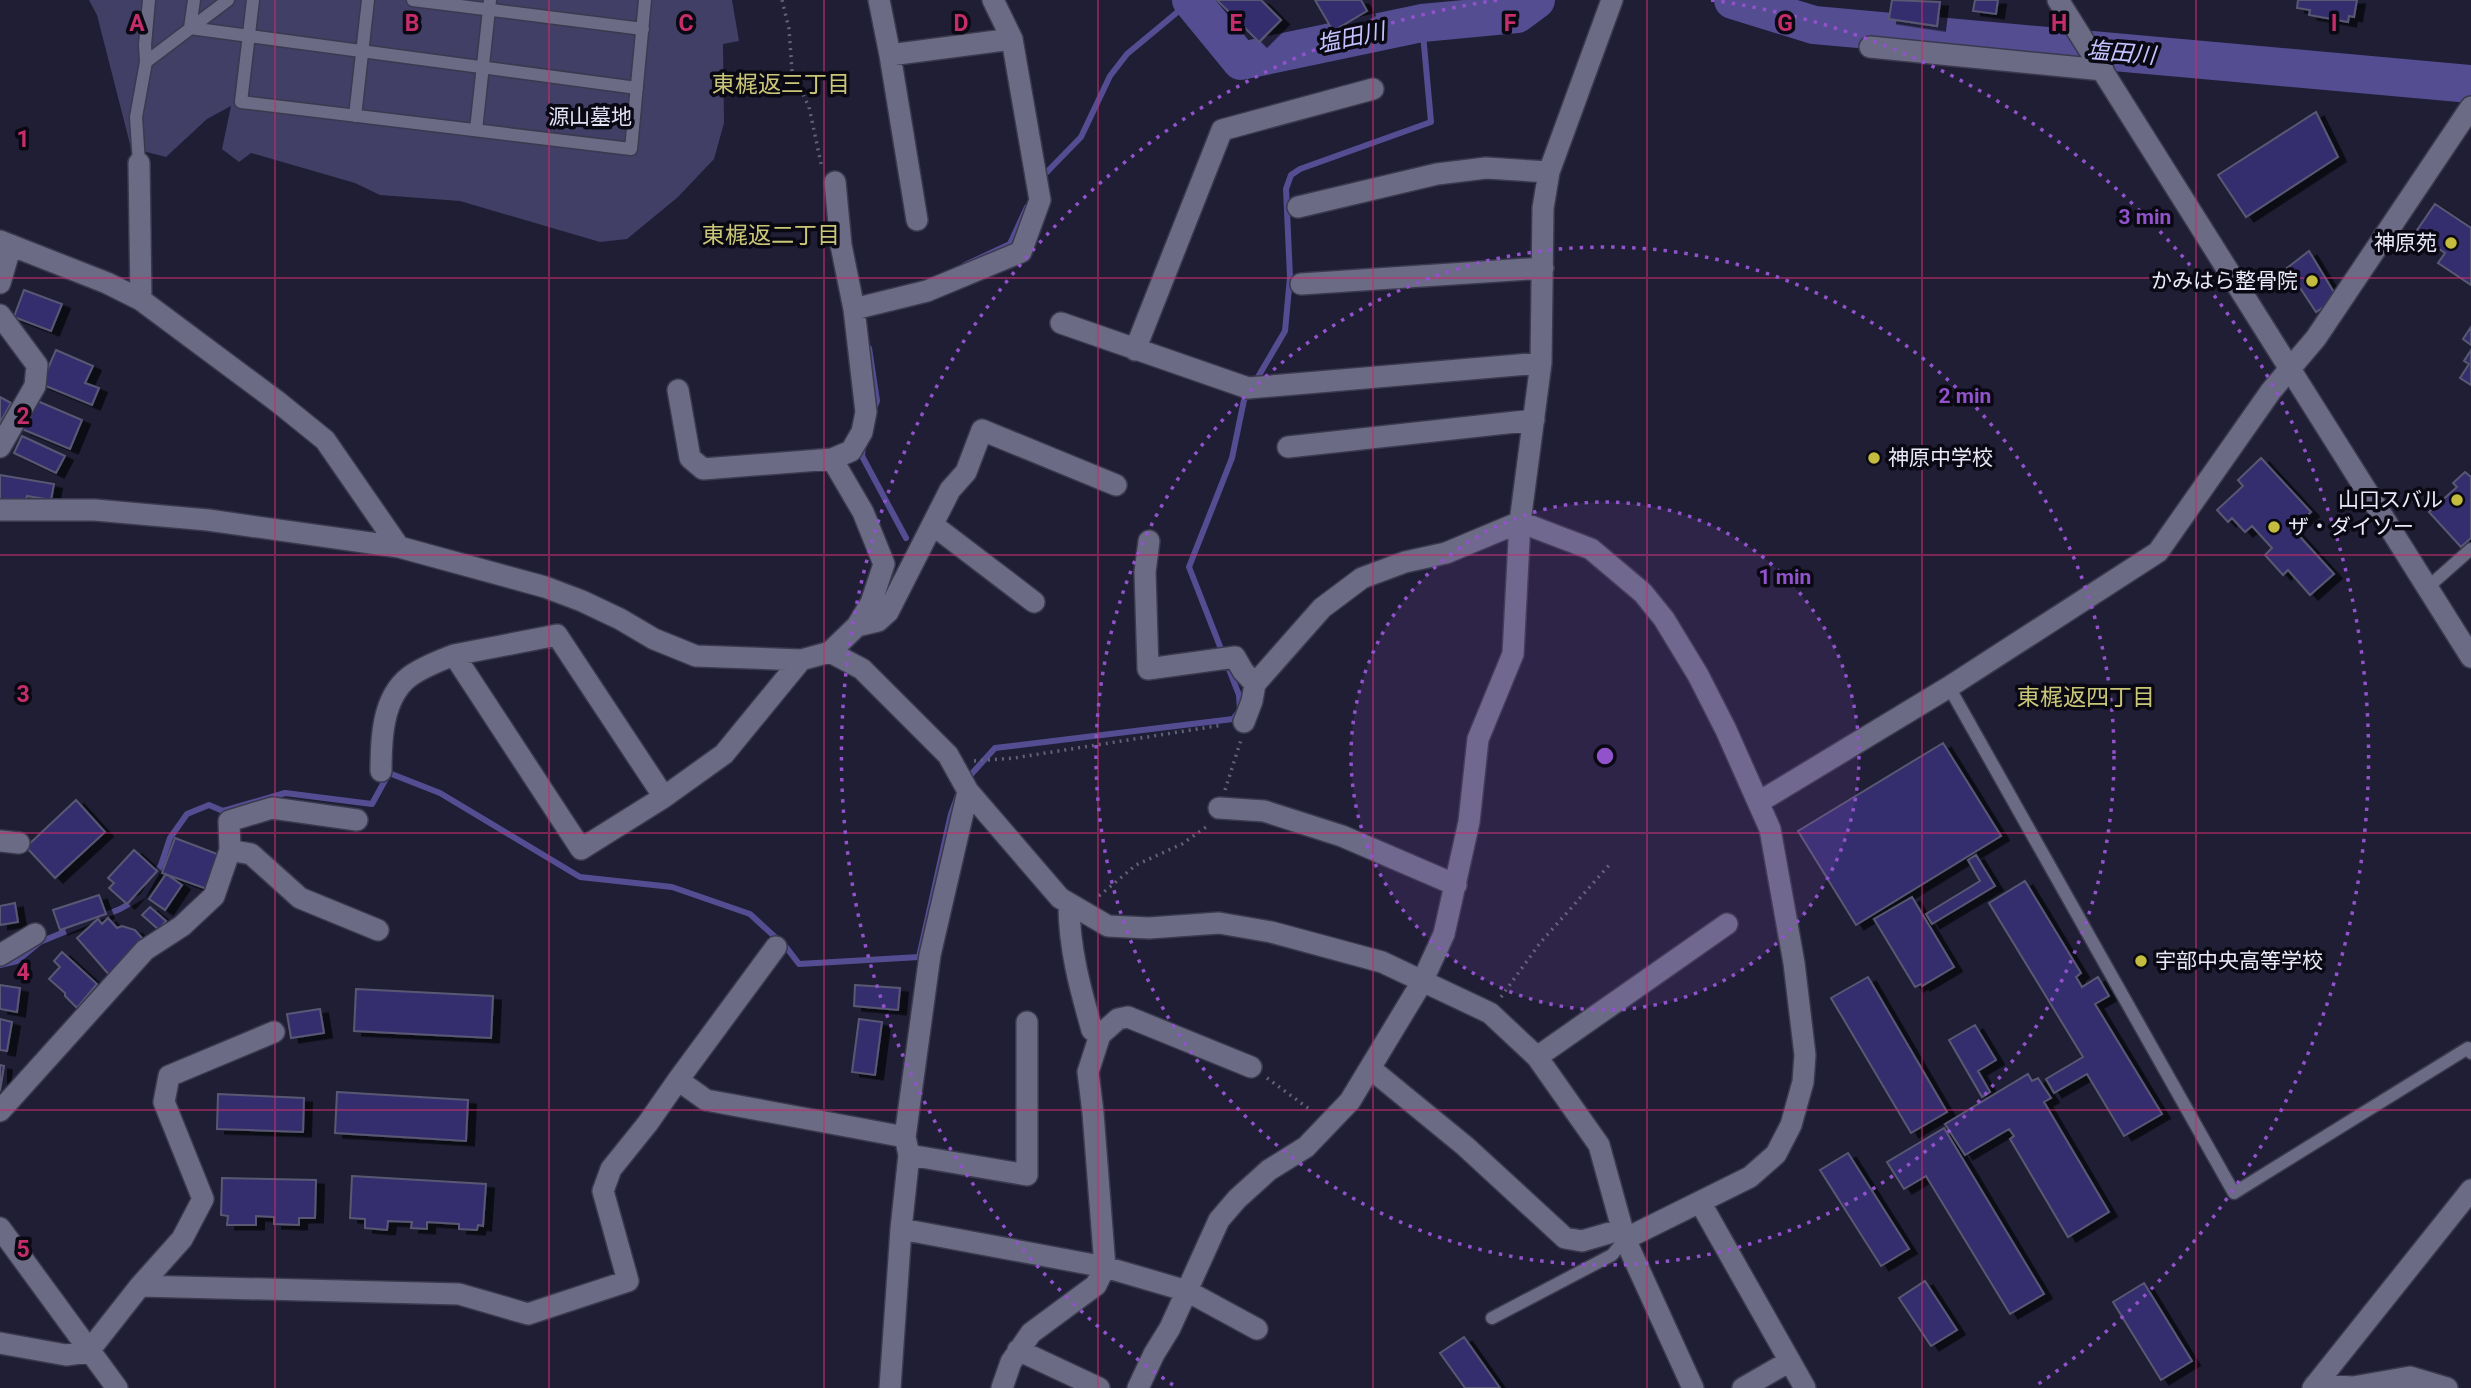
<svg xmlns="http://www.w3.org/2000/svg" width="2471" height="1388" font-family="Roboto,'Noto Sans JP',sans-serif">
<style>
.green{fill:#413f66}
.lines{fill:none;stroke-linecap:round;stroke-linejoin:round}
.stream{stroke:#554d92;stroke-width:6}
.river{stroke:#554d92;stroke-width:38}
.building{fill:#362d6e;stroke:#595873;stroke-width:2;filter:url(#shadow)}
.service-casing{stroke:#3b394d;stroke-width:15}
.minor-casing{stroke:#3b394d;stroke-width:24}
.tertiary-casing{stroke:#3b394d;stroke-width:24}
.path{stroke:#626276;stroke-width:3.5;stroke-dasharray:2 5;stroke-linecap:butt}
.service{stroke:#6b6b86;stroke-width:12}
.minor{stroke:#6b6b86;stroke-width:21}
.tertiary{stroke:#6b6b86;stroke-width:21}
.grid{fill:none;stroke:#c62d6b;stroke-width:2;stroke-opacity:0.55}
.ring{fill:none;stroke:#9152cb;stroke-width:3.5;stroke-dasharray:3.5 7}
.poi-dot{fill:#c4bc3e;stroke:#0a0913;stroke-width:2.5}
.labels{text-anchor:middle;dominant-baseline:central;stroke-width:7;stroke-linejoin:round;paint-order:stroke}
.park-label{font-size:21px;fill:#e2e2f6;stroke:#0a0913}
.poi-label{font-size:21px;fill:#e9e9f9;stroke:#0a0913;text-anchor:end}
.water-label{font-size:23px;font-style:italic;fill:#c5c3ff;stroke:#0a0913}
.neighbourhood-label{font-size:23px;fill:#cac678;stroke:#0a0913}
.grid-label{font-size:23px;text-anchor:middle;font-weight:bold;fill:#c62d6b;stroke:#0a0913;stroke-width:7;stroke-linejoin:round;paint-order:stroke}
.centre{fill:#9152cb;stroke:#0a0913;stroke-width:3.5}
.ring-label{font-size:21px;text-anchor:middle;font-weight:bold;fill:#9152cb;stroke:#0a0913;stroke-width:7;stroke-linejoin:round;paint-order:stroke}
</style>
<defs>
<filter id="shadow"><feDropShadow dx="8" dy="4.5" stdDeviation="0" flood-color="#0009"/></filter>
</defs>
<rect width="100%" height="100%" fill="#1f1e35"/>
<!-- green -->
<path class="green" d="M89,0H732L739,41L723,44L724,123L714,159L678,197L627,239L600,242L460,201L380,195L355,183L251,153L239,162L222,149L231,106L207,119L166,157L131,148L97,15Z"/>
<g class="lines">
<!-- stream -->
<path class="stream" d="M1045,174L1081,137L1110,76L1127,54L1192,0
M965,265L1010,244L1027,207
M869,348L877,401L873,412
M1255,382L1285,331L1290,277L1286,189L1291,175L1300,169L1431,122L1422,23
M863,446L862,456L906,538
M966,780L995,748L1233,719L1240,710L1239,695L1189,567L1232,458L1244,400L1249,392
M0,965L17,961L40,942L120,909L143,896L161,865L170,838L187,814L209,805L223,811L285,793L372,804L389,773L440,793L580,877L672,887L750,914L786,947L799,964L919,957L951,814L959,792"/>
<!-- river -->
<path class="river" d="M1191,0L1241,61L1422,23L1517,14L1536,0
M1733,0L1814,25L2471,84"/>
</g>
<!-- building -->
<path class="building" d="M1217,0H1261L1281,20L1259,42Z
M1315,0H1361L1367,11L1333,31Z
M1892,0L1940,2L1937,26L1889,19Z
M1975,0H1998L1996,14L1973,11Z
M2298,0H2357L2354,17L2349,16L2348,22L2309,15L2310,10L2297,8Z
M2316,112L2338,157L2246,217L2218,175Z
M2435,204L2471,228V285L2438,263L2445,253L2415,233Z
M2309,251L2335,294L2333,301L2316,312L2287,268Z
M24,290L62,304L51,331L14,317Z
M2471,327V345L2463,339Z
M56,350L93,366L85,383L99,388L92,405L41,384Z
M2471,350V385L2460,378L2469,364L2464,361Z
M0,397L11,403L0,423Z
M35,400L82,420L70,449L22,429Z
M22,436L65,456L56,473L14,453Z
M2261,458L2311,512L2293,529L2334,574L2310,595L2288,570L2283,575L2265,555L2272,548L2252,526L2245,532L2232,518L2228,522L2217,510L2243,486L2238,480Z
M2465,472L2471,477V538L2461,547L2429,512L2457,487L2453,483Z
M0,475L54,484L51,500L27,496L25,503L0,499Z
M1943,743L2001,836L1856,925L1798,831Z
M76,800L105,832L55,878L26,847Z
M175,838L220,855L207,889L162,873Z
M134,850L157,871L127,904L109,888L114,883L108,878Z
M1976,855L1995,886L1932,924L1926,914L1980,881L1968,860Z
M166,874L182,885L165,910L149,899Z
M2025,881L2081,973L2076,977L2082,987L2098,977L2109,996L2095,1004L2162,1114L2124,1136L2087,1074L2054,1093L2046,1079L2083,1057L1989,903Z
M99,895L106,914L60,930L53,910Z
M1912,897L1954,967L1922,986L1921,984L1915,987L1874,919Z
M15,903L18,922L0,925V906Z
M150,907L166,921L159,930L142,915Z
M108,918L117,928L122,926L135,930L149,946L112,978L77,938L98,919L102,924Z
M62,952L97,984L77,1008L65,996V993L49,979L60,967L54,961Z
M1868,977L1947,1112L1911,1133L1831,998Z
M0,985L20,988L17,1012L0,1009Z
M855,985L900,988L898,1010L854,1006Z
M356,989L493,996L491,1038L354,1031Z
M320,1009L324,1033L291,1038L287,1014Z
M0,1019L12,1022L7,1051L0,1050Z
M859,1019L882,1022L875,1075L852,1072Z
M1975,1025L1996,1060L1978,1071L1990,1092L1982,1097L1949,1040Z
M0,1065L4,1066L0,1091Z
M2028,1074L2032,1081L2038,1078L2051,1098L2044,1102L2109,1212L2068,1237L2010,1139L2014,1136L2009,1129L1965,1155L1945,1124Z
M337,1092L468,1100L466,1141L335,1133Z
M218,1094L304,1098L303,1132L217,1129Z
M1944,1128L2044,1294L2010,1314L1926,1176L1904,1189L1887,1162Z
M1848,1153L1909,1249L1881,1266L1820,1170Z
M352,1176L486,1184L483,1226L478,1225L477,1230L459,1229V1224L427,1222V1229L411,1228L412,1222L388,1221L387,1230L365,1228V1219L350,1218Z
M222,1178L316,1180L315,1218H299V1225L274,1224V1217L256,1216V1225H227L228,1216L221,1215Z
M1925,1281L1957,1330L1931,1346L1899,1298Z
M2144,1283L2192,1361L2161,1380L2113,1302Z
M1464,1337L1500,1388H1465L1440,1353Z"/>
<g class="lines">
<!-- service casing -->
<g class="service-casing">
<path id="service" d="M194,0L190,28L637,88
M253,0L241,102L631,149L645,0
M413,0L643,29
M146,62L145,45L149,0
M355,116L368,0
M476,130L490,0
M139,163L136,117L146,62L228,0
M2427,588L2471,549
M1949,687L2234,1193L2468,1048L2471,1053
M1492,1318L1612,1255L1625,1239"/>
</g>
<!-- minor casing -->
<g class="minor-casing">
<path id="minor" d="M879,0L890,55L917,220
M1870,47L2103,70
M890,55L1012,39
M139,163L141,300
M1298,207L1437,174L1486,168L1549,172
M0,241L107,283L141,300L278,402L325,440L399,547
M0,283L11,245
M1301,284L1543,268
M854,309L927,291L1021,252L1040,200L1012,39L993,0
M0,315L37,365L35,386L0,447
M1061,323L1248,388L1541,363
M1135,350L1222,130L1373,89
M678,390L690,458L703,469L832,459
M1288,447L1534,420
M0,510H95L208,520L399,547L545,587L582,601L620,619L654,639L696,656L801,660L830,652L857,626L871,603L884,564L863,512L832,459L851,451L862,432L866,412L854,309L841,245L835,182
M933,525L1034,602
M1149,541L1145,572L1148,669L1235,657L1243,671L1255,684
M857,626L878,621L888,612L950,490L966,472L982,430L1116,485
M830,652L862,669L948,755L968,791L1060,898L1108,926L1149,928L1219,923L1271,932L1382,962L1490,1013L1537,1057L1599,1145L1625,1239L1693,1388
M1244,722L1252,701L1255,684L1322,608L1362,578L1405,562L1446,553L1520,522L1591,549L1643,593L1664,619L1698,675L1726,730L1770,829L1794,963L1805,1055L1803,1082L1791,1125L1776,1154L1750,1177L1625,1239
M381,771C381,740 382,698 409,677C422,667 439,661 454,655
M664,797L557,635L454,655L581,849L664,797L724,754L801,660
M1759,802L1949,687L2158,552L2271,391L2316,338L2471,107
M1219,808L1264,811L1342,836L1456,885
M0,841L19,843
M230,850L251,854L300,898L378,930
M0,955L35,934
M1100,1035L1118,1019L1128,1017L1251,1067
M1537,1057L1727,924
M1371,1069L1465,1146L1565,1238L1582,1241L1623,1229
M678,1080L776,947
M0,1111L145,950L182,926L214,896L230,850L229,821L272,808L357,820
M909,1155L1027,1175V1022
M1700,1202L1805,1388
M0,1228L117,1388
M901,1229L1105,1267L1187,1291L1257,1329
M140,1286L459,1294L528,1314L628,1281L603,1191L611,1169L648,1123L678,1080L706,1100L905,1137
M0,1343L66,1355L88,1352L140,1286L182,1239L203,1199L164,1102L169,1076L274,1032
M1018,1350L1099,1388
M2315,1385L2353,1387L2410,1377L2447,1388
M890,1388L901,1229L909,1155L905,1137L930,955L968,791
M1002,1388L1011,1362L1031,1333L1096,1285L1105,1267L1093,1113L1088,1072L1100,1035L1092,1030C1080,988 1069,948 1069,904
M1138,1388L1154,1354L1170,1328L1219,1220L1237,1199L1269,1170L1306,1147L1350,1101L1422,982L1444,934L1469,822L1478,739L1513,654L1520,522L1541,363L1543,208L1549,172L1612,0
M1743,1388L1790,1361
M2313,1388L2471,1190"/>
</g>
<!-- tertiary casing -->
<g class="tertiary-casing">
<path id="tertiary" d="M2058,0L2471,657"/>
</g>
<!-- path -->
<path class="path" d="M782,0L789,29L792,71L809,107L822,168
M974,761L1014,758L1223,725
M1225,790L1241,740
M1099,896L1136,865L1182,844L1209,825
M1501,997L1540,943L1611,863
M1267,1078L1312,1111"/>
<!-- service -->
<use href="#service" class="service"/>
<!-- minor -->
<use href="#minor" class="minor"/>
<!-- tertiary -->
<use href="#tertiary" class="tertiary"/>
</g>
<!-- grid -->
<path class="grid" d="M275,0V1388M549,0V1388M824,0V1388M1098,0V1388M1373,0V1388M1647,0V1388M1922,0V1388M2196,0V1388M0,278H2471M0,555H2471M0,833H2471M0,1110H2471"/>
<!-- distance rings -->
<circle cx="1605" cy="756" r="254" fill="#9152cb" fill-opacity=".12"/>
<g class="ring">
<circle cx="1605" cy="756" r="254"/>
<circle cx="1605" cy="756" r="509"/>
<path d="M1173 1385A763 763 0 0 1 1499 0M1711 0A763 763 0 0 1 2037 1385"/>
</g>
<!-- markers -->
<g class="poi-dot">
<circle cx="2451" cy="243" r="7"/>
<circle cx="2312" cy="281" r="7"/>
<circle cx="1874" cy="458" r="7"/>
<circle cx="2457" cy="500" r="7"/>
<circle cx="2274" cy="527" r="7"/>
<circle cx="2141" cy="961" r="7"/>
</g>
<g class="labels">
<!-- park labels -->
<g class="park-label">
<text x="590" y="117">源山墓地</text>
</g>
<!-- poi labels -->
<g class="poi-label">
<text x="2437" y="243">神原苑</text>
<text x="2298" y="281">かみはら整骨院</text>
<text x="1888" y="458" text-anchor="start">神原中学校</text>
<text x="2443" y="500">山口スバル</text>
<text x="2288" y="527" text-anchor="start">ザ・ダイソー</text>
<text x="2155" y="961" text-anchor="start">宇部中央高等学校</text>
</g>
<!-- water labels -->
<g class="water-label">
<text transform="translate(1351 38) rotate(-12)">塩田川</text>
<text transform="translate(2121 53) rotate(5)">塩田川</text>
</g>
<!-- neighbourhood labels -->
<g class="neighbourhood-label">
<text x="781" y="84">東梶返三丁目</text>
<text x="771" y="235">東梶返二丁目</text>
<text x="2086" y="697">東梶返四丁目</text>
</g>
</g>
<g class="grid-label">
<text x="137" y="31">A</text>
<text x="412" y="31">B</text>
<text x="686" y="31">C</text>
<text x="961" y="31">D</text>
<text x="1236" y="31">E</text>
<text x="1510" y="31">F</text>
<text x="1785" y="31">G</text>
<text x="2059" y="31">H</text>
<text x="2334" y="31">I</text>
<text x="23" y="147">1</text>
<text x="23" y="424">2</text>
<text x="23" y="702">3</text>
<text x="23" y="980">4</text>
<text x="23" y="1257">5</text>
</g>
<circle cx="1605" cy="756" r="10" class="centre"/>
<g class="ring-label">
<text x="2145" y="224">3 min</text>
<text x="1965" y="403">2 min</text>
<text x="1785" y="584">1 min</text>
</g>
</svg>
